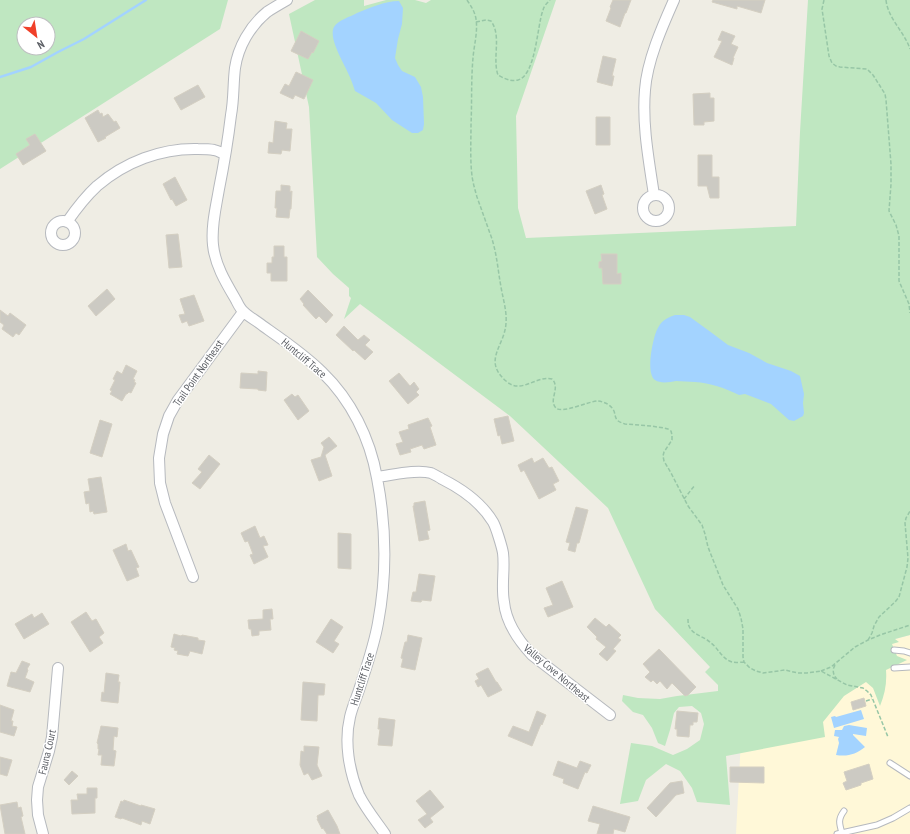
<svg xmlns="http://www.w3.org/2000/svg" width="910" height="834" font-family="'PT Sans Narrow',sans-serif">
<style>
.commercial{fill:#fff8d8}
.green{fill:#bfe7c1;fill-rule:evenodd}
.water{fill:#a3d3ff}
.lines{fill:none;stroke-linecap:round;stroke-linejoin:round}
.stream{stroke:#a3d3ff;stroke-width:2.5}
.building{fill:#cccac3;stroke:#d4cfc2}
.service-casing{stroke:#b6b9be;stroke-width:7}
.minor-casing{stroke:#b6b9be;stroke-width:12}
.path{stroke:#97c6a6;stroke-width:1.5;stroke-dasharray:4 2;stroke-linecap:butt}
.service{stroke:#fff;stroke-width:5}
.minor{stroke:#fff;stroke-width:10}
.labels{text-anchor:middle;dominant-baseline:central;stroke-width:3;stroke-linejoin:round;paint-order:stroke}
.street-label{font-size:11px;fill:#5c5f65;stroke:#fff}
</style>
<rect width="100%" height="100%" fill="#efede4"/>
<!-- commercial -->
<path class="commercial" d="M910,635V834H736L743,701L864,648Z"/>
<!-- green -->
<path class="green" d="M0,0H228L220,29L0,169ZM24,24H48V48H24Z
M315,0H364V6L386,0H415L426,3L431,0H556L516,116L518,208L526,238L796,226L800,132L808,0H910V635L895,639L899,642L892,644L897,656L907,660L886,670C887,683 885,694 880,706L873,688L866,682L844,696L823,722L825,737L726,756L730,805L697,802L692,788L680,771L666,764L646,780L638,801L620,804L631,743L652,746L673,755L687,749L700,740L704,724L701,713L692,706L679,707L674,713L670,730L665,746L658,743L652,728L643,715L633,712L622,701L623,695L638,698L660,699L677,696L718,691V685L705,672L710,667L655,609L608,508L510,416L360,304L344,319L351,298L349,296V288L333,274L317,257L309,107L289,14Z"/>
<!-- water -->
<path class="water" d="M399,1L403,8L402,24L398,39L395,58L398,65L402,71L415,77L421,87L423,97L424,124L423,130L418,133H412L392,120L376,103L355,91C353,85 351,79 348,73C344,63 328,38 334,27C338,20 350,17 357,13C370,8 384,1 399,1Z
M675,315H684L690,317L712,333L728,345L749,353L767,363L791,371L800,376L804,394L803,403L804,413L803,416L794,421L789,420L771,404L745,394L739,395C725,388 710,383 695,382C689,382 682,381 676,381C670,382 661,384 655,380C646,373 652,345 655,335C659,323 663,319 675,315Z
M861,710L864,719L834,728L831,717L835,716L836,717Z
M849,725L867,728L866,736L853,734V735L865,747C856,754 848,757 836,755L839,743L838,739L839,737L834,736L835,730H842L844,726Z"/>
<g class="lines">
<!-- stream -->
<path class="stream" d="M0,77L31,67L58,52L84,39L146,0"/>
</g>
<!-- building -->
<path class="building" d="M613,0H631L626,13H625L620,27L606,21L611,8L610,7Z
M713,0H765L761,13L737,6V9L712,2Z
M301,31L319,41L313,53L312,52L308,59L291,51Z
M722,31L735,36L731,44L738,47L733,58H734L732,65L714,57L722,41L718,40Z
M603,56L616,59L612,76H614L612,86L597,82Z
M296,72L313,80L304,99L295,95L293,99L280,93L285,84L289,86Z
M198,85L205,97L181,110L174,98Z
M710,93V98H714V121L704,122V125H694L693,94Z
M98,110L100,114L102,113L103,117L108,114L114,122L116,121L120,128L105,137L106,138L98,142L85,118Z
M596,117H610V145H596Z
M275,121L287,123L286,129H292L290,151L282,150L281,154L268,153L269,142L273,143Z
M35,134L46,151L23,165L16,154L30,145L26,139Z
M698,155H712V177H719V198H710L707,186H698Z
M175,177L187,200L176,206L172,199L171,200L163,184Z
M281,185L290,186V192L292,191L291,209H290L289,218L276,217L277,208H275L276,191H281Z
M601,185L604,194L602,195L607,209L595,214L586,191Z
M178,234L182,267L169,268L166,235Z
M274,246H284V257H287V281H271V273H267V263H272V257H274Z
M601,254H617V274L621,273V284H603L602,268H599V262L602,261Z
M107,289L115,299L96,316L88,306Z
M308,290L333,315L326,323L319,316L316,319L303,305L304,304L300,299Z
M194,295L204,321L189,326L187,321L182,323L179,315L185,314L180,299Z
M0,310L8,316L10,313L26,325L19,335L16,333L13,337L2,329L4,325L0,322Z
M344,326L358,340L364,335L370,340L365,345L373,352L365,360L354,350L353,351L336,335Z
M126,365L137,371L133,379L135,380L134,382L136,383L131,393L129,392L127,394H126L122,401L110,394L112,391L110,390L115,380L113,379L117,371L122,374Z
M258,371L267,372L266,391L258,390V389L240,388L241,373L258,374Z
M399,373L410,386L414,382L419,389L416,392L419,395L408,404L389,381Z
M292,394L295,397L298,395L309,411L298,420L284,400Z
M508,416L514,441L502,444L500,435L498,436L494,419Z
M428,418L432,426L430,427L436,445L424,449L422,445L410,449L411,452L400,455L396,444L403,442L399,432L409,429L408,425Z
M100,420L112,424L102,457L90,453Z
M329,437L337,446L325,455L332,476L319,481L311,460L321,457L324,447L321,443Z
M209,455L220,464L200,489L192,483L202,472L198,469Z
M532,458L534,463L543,458L549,468L552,467L559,481L553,484L556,490L539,499L524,470L521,472L518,465Z
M101,477L107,512L94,514L93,511L90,512L89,503L86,504L84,492L90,491L88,479Z
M425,501L430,530L427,531L429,539L419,541L413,506H414V503Z
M576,507L588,510L579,543H577L575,552L568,550L570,543L566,542Z
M255,526L260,538L264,536L268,545L263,546L268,557L254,564L250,555L253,554L248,541L245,542L241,533Z
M338,533L351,534V569L338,568Z
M126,544L128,551L131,550L139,567L136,568L139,576L127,581L113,550Z
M419,574L435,576L431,601L422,600L421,602L411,601L413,592H416Z
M562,581L573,607L548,617L544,608L553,605L546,588Z
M272,609L273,619H270L271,630L259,631V635L252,636L251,629H249L248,620L263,619V610Z
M86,612L92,621L96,619L104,633L99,637L103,643L90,652L71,622Z
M42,613L49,624L24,639L15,624L32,614L34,618Z
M595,618L606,627L609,624L621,635L618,638L621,640L613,649L616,651L607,661L599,654L606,647L596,639L597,637L587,627Z
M331,619L343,627L334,641L339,644L333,653L316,642Z
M174,634L181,636L182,635L198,638V640L205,641L202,654L190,651L188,656L177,654L178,651L174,650L175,648L171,647Z
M408,635L422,638L415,670L401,667L403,659L401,658L405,642H407Z
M659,649L696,687L688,695L685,696L672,683L667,689L660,681L657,684L653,680L651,682L645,677L650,672L643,664Z
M22,661L30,664L27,669L28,670L25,678L34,682L30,692L7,686L11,672L16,673Z
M488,668L496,682H497L502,690L488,697L481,685L478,687L475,681L479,679L476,674Z
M106,673L119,675L118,682H120L118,703L101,701L102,692L104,693Z
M303,682L325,684L324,695H318L317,721L301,720Z
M864,698L866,706L853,710L851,702Z
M0,705L14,710L11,721H13L12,726L17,727L14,736L0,732Z
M537,711L546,715L542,725L541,724L532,746L508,736L513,726L529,732Z
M677,711L698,713L697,722H693V725H690L689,737L677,736V729H675Z
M379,718L395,720L392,746L378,745L380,729H378Z
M101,726L118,728L117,737L114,736L113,750L116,751L114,766L101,765L102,755H98L99,749H98V744L97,743Z
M304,746L319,747L317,765L322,776L312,780L308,773L304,775L300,765L301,751L304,752Z
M0,757L12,760L7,776L0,774Z
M558,761L577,768L580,761L591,765L587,773L585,772L578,789L563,783L564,779L553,775Z
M869,764L873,779L861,783V785L846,790L843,783L847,781L844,772Z
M730,767H764V783L730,782Z
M72,771L78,776L69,785L64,780Z
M682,781L684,793L676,795L656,817L647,808L670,783Z
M87,788H97V798H95V813L72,814L71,800H78L77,794H87Z
M430,790L444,807L430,818L433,822L425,828L418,820L427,814L416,801Z
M124,800L141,806V805L155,809L150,824L142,821L141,825L122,818L121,819L115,817L121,801L123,802Z
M17,802L18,808L21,807L23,816L21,817L25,834H5L0,805Z
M593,806L630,817L625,832L614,829L613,834H597L600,824L588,821Z
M328,810L337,826L340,834H327L323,828L322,829L317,819H318L317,816Z"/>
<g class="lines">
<!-- service casing -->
<g class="service-casing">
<path id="service" d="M894,650L904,651L910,653
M894,668L910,667
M890,763L910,776
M842,833C839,823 838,819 844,811
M837,834L877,825L893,818L910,808"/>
</g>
<!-- minor casing -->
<g class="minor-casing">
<path id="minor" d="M287,0C280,4 273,8 267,12C250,26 238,47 235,68C233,84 234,99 231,115C228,140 224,164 219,189C216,207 211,226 213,245C215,265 226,283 236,300C238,304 240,309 244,312C249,317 257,321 263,326C283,340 304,354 322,372C351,400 370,438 377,478C386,525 387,575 378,623C374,646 366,668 359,690C356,699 352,708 350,717C344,742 349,771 359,795C366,809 376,821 385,834
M643 208a13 13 0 1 1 26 0a13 13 0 1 1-26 0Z
M654,195C649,161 642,125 645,90C647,61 662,27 674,0
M51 233a12 12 0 1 1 24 0a12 12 0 1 1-24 0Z
M67,222C76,209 85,197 97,186C125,162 161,148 198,149C203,149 209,149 214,150C218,151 222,153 225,154
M377,477C393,475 416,469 431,473C435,475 439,477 442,479C462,489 481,502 493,522C496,527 502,547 503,553C505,569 501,586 504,602C506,623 518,640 532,655L610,715
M193,577L165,503L160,483L159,458L163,434L169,416L178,400L243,312
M43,834L38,815L37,800L38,787L49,751L52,737L58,668"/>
</g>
<!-- path -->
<path class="path" d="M467,0C471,6 475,12 476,19C478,32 474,45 473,58C471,80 472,103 471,125C471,142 470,159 472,176C473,183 475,190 477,197C482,211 487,225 492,239C497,255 498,271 501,287C503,299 507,311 506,323C505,346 482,360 506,381C521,395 536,375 552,379C561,388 548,400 556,408C562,414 589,401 598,401C605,402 611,405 614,411C615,414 615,417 617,420C619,422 622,423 625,424L651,426L664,428L668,429L671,431L672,435V440L664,452L663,456L664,461L671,473L688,506L702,525L705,534L708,547L723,585L738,609L741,618L743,629V657L744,662L750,668L756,671L763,673L785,670L798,673H807L821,671L847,685L863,688L867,691L871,695L888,737
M824,0L822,9L829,56L832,63L836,66L840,67L867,69L873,75L880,86L885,94L886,100L891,164V184L889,211L896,225L899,236V281L909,304L910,313
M886,0C888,19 904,31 910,49
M476,22L486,20L491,21C502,36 492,58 498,75C503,78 511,82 518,80C536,75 537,26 543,10C544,6 547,3 550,0
M684,499L695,485
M688,619C688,622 688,625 690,628C694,635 705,637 711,643C718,648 722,659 732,662C736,663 741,662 744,662
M868,640L872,633L874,626L879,617L895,602L899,597L907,567L908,558L905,523L906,518L910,511
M835,665C832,670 833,675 837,679
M821,671L831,667L855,647L868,640L880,635L910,625
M866,701L872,699"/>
<!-- service -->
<use href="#service" class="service"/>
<!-- minor -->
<use href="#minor" class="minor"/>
</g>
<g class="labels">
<!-- street labels -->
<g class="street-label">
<text transform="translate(304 358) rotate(40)">Huntcliff Trace</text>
<text transform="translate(198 373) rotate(-55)">Trail Point Northeast</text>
<text transform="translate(557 673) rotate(40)">Valley Cove Northeast</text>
<text transform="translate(362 679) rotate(-72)">Huntcliff Trace</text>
<text transform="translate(47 752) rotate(-77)">Fauna Court</text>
</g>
</g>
<!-- north arrow -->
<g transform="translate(36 36) rotate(150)"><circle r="19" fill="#ffffff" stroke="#bebfc1"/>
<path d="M0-3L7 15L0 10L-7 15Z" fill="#f04029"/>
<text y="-6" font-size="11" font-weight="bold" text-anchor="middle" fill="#5c5f65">N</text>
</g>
</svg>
